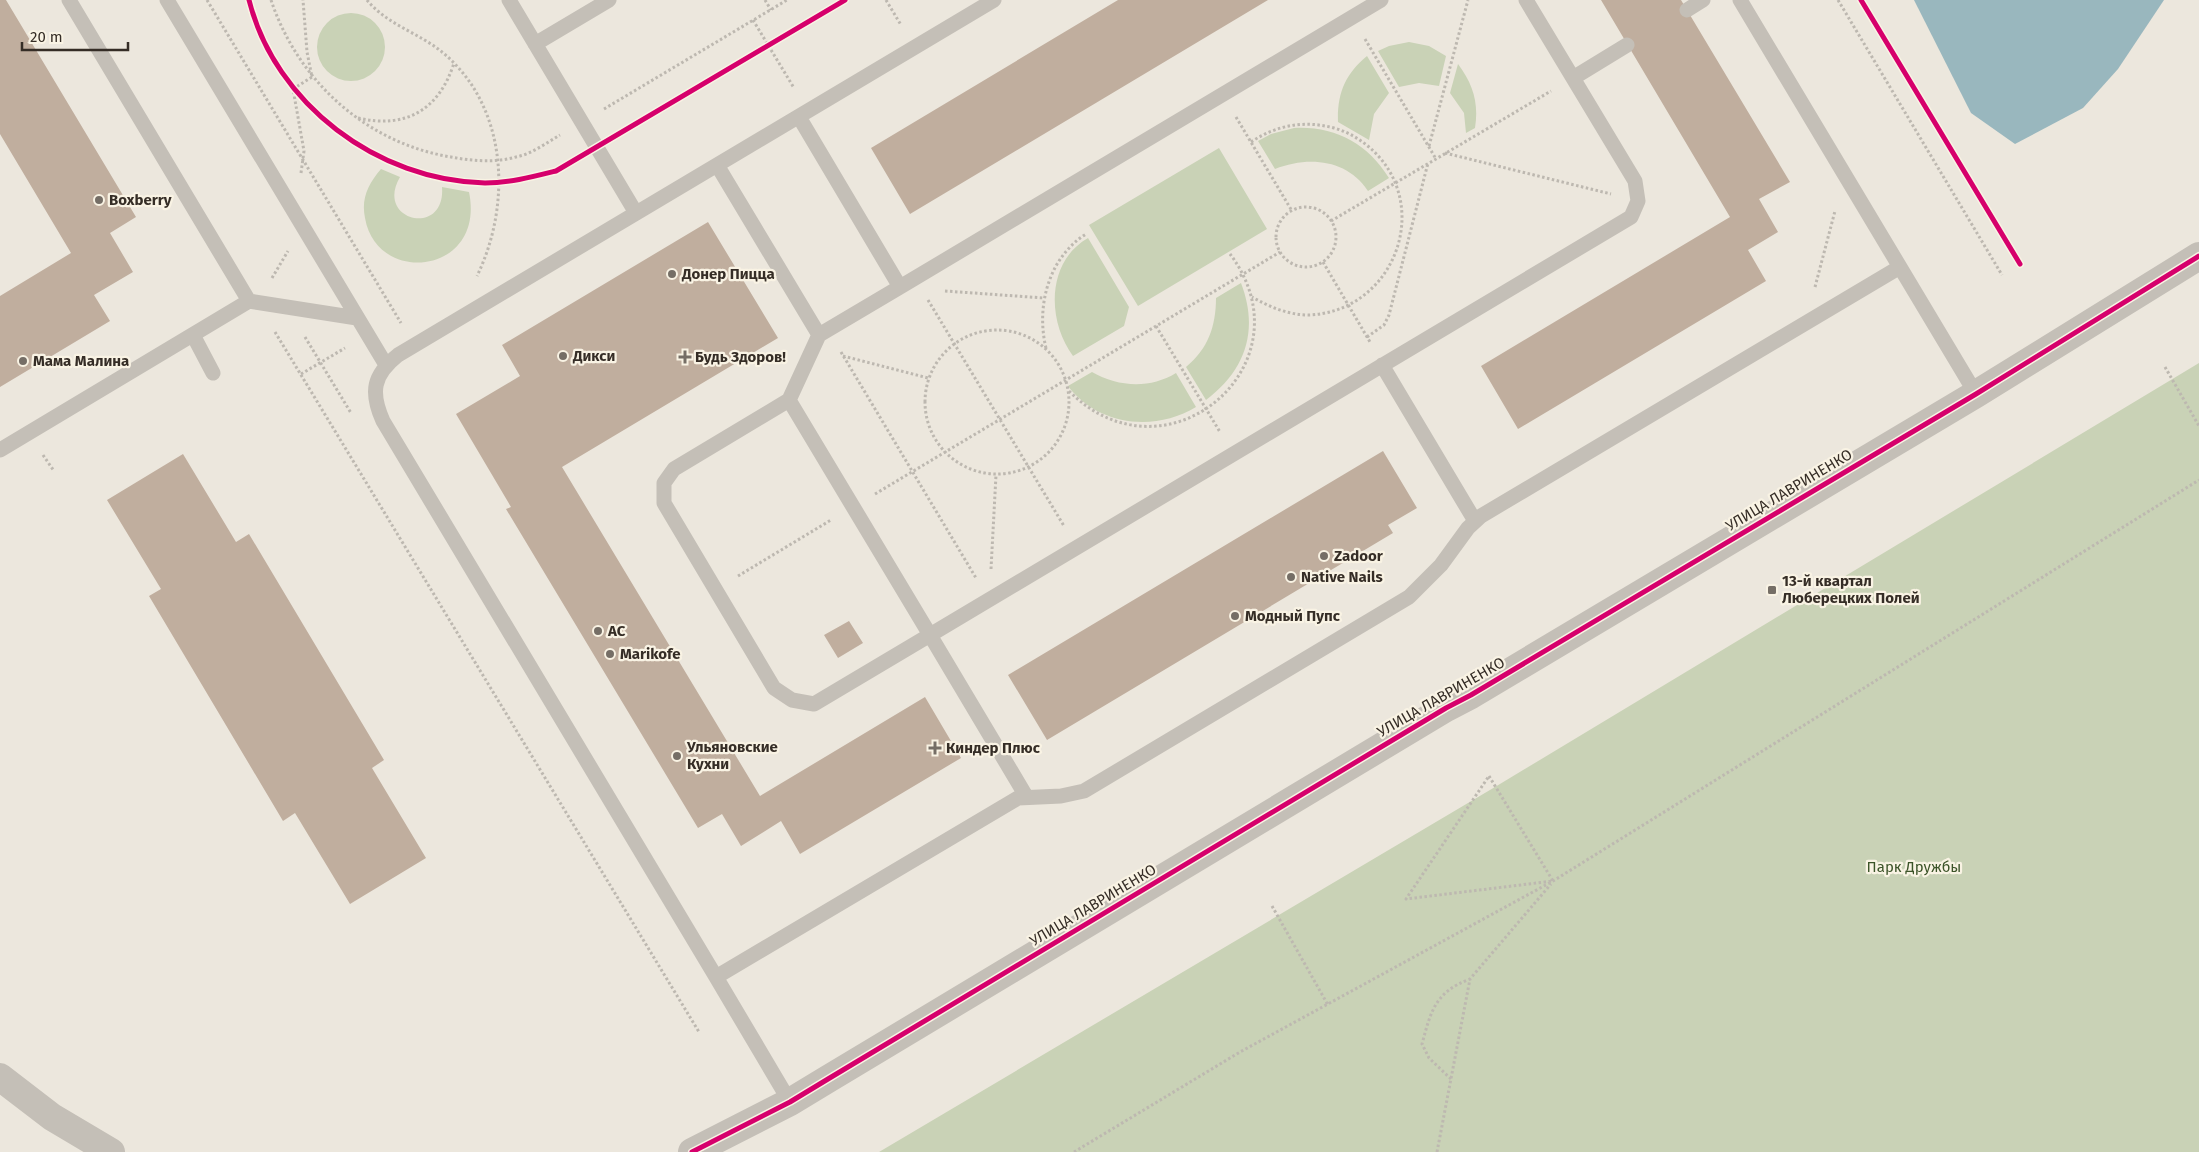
<svg xmlns="http://www.w3.org/2000/svg" width="2199" height="1152" font-family="'Fira Sans',sans-serif">
<style>
.green{fill:#c9d2b6}
.water{fill:#99b7be}
.building{fill:#c0ae9e}
.lines{fill:none;stroke-linecap:round;stroke-linejoin:round}
.path{stroke:#bdb8b0;stroke-width:3;stroke-dasharray:2.5 2.5;stroke-linecap:butt}
.lane{stroke:#c4bfb7;stroke-width:15}
.street{stroke:#c4bfb7;stroke-width:28}
.cycleway-casing{stroke:#f9f3e4;stroke-width:8}
.cycleway{stroke:#d6006c;stroke-width:5}
.poi-dot{fill:#756e66;stroke:#f9f3e4;stroke-width:2}
.labels{text-anchor:middle;dominant-baseline:central;stroke-width:4.5;stroke-linejoin:round;paint-order:stroke}
.poi-label{font-size:15px;font-weight:bold;fill:#352d26;stroke:#f9f3e4;text-anchor:start}
.street-label{font-size:15px;fill:#352d26;stroke:#f9f3e4}
.park-label{font-size:15px;fill:#3c5429;stroke:#f9f3e4}
</style>
<rect width="100%" height="100%" fill="#ece7dd"/>
<!-- green -->
<path class="green" d="M317 47a34 34 0 1 1 68 0a34 34 0 1 1-68 0Z
M1409,42L1429,46L1446,56L1439,86L1419,83L1399,87L1378,51L1389,46Z
M1367,56L1389,93L1374,114L1369,140L1338,122C1337,94 1345,74 1367,56Z
M1458,64C1473,84 1479,103 1475,128L1466,133L1464,113L1450,93Z
M1294,128C1335,126 1367,143 1389,178L1368,191C1347,159 1308,156 1275,169L1258,141L1271,134Z
M1219,148L1267,229L1138,306L1089,225Z
M381,169L400,177C374,221 446,238 442,187L469,192C486,274 377,287 365,218C361,199 368,184 381,169Z
M1088,238L1129,307L1124,326L1073,356C1047,321 1046,262 1088,238Z
M1241,283C1259,330 1246,370 1206,400L1186,367C1208,349 1216,326 1216,298Z
M2199,363V1152H879L1495,787Z
M1092,372C1118,387 1150,389 1176,373L1196,407C1155,432 1098,426 1068,386Z"/>
<!-- water -->
<path class="water" d="M1914,0H2164L2118,69L2083,108L2015,144L1971,113Z"/>
<!-- building -->
<path class="building" d="M0,0H6L136,217L110,233L133,272L94,295L110,321L0,387V296L71,253L0,134Z
M1118,0H1268L910,214L871,148Z
M1601,0H1681L1790,182L1759,199L1778,232L1748,250L1766,281L1518,429L1481,366L1730,217Z
M708,222L778,338L562,467L760,796L925,697L961,758L800,854L781,821L741,846L722,814L698,828L506,509L511,507L456,414L520,376L502,345Z
M1383,451L1417,508L1388,525L1393,533L1047,740L1008,675Z
M183,454L236,542L249,534L384,760L372,768L426,858L350,904L295,813L283,821L149,596L161,589L107,500Z
M849,621L863,643L838,658L824,635Z"/>
<g class="lines">
<!-- path -->
<path class="path" d="M207,0L401,323
M271,0C298,81 366,143 451,157C472,161 495,163 516,157C532,154 546,143 560,135
M367,0C386,24 419,33 442,52C508,106 512,204 477,276
M765,0L771,10
M886,0L901,25
M1838,0L2002,275
M753,20L794,88
M1365,39L1436,159
M604,109L787,0
M1236,117L1292,211
M358,118C406,129 439,110 454,63
M1251,142C1277,125 1304,120 1334,128C1352,133 1368,144 1381,159C1430,219 1388,312 1309,315C1288,315 1270,307 1252,297
M1429,146L1468,0
M1445,153L1611,194
M301,173L304,151L293,89L312,77L307,52L303,0
M1276 237a30 30 0 1 1 60 0a30 30 0 1 1-60 0Z
M1331,221L1551,91
M1323,262L1370,342
M272,278L288,251
M1815,287L1835,211
M945,291L1044,298
M928,300L1064,526
M1156,326L1220,432
M925 402a72 72 0 1 1 144 0a72 72 0 1 1-144 0Z
M275,332L699,1032
M305,337L351,413
M1367,337L1384,325L1389,315L1428,163
M1046,348C1036,307 1048,258 1086,234
M841,352L976,578
M843,356L928,378
M2165,367L2199,426
M301,374L345,348
M1069,391C1166,489 1313,364 1230,254
M43,455L54,471
M875,494L1280,252
M991,569L996,475
M738,576L831,520
M1489,776L1553,881L1406,899Z
M1272,906L1328,1005
M1451,1079L1429,1058L1422,1044C1431,1011 1435,992 1470,979L1551,884
M1074,1152L1240,1052L1553,881L2199,480
M1437,1152L1470,979"/>
<!-- lane -->
<path class="lane" d="M69,0L249,301
M167,0L386,365
M509,0L636,213
M1740,0L1976,394
M1687,10L1703,0
M535,44L609,0
M1573,78L1627,45
M799,117L900,287L819,335L789,400L674,469L664,483V503L774,688L792,700L814,704L930,635L1026,796
M717,165L819,335
M900,287L1381,0
M193,335L213,373
M1382,365L1475,521
M789,400L930,635L1631,217L1638,201L1635,181L1526,0
M0,450L249,301L357,318
M716,977L383,421C370,392 373,375 398,355L994,0
M790,1102L716,977L1018,798L1061,796L1084,791L1409,597L1441,565L1468,528L1481,516L1900,267"/>
<!-- street -->
<path class="street" d="M0,1077L52,1117L111,1152
M692,1152L790,1102L828,1079L1446,708L1471,695L1976,394L2199,256"/>
<!-- cycleway casing -->
<g class="cycleway-casing">
<path id="cycleway" d="M249,0C275,104 378,181 485,183C509,183 532,177 556,171L845,0
M1861,0L2020,264
M692,1152L790,1102L828,1079L1446,708L1471,695L1976,394L2199,256"/>
</g>
<!-- cycleway -->
<use href="#cycleway" class="cycleway"/>
</g>
<!-- markers -->
<g class="poi-dot">
<circle cx="99" cy="200" r="5"/>
<circle cx="672" cy="274" r="5"/>
<circle cx="563" cy="356" r="5"/>
<path d="M682.5 349.5h5v5h5v5h-5v5h-5v-5h-5v-5h5z"/>
<circle cx="23" cy="361" r="5"/>
<circle cx="1324" cy="556" r="5"/>
<circle cx="1291" cy="577" r="5"/>
<rect x="1767" y="585" width="10" height="10" rx="2.5"/>
<circle cx="1235" cy="616" r="5"/>
<circle cx="598" cy="631" r="5"/>
<circle cx="610" cy="654" r="5"/>
<path d="M932.5 740.5h5v5h5v5h-5v5h-5v-5h-5v-5h5z"/>
<circle cx="677" cy="756" r="5"/>
</g>
<g class="labels">
<!-- poi labels -->
<g class="poi-label">
<text x="109" y="200">Boxberry</text>
<text x="682" y="274">Донер Пицца</text>
<text x="573" y="356">Дикси</text>
<text x="695" y="357">Будь Здоров!</text>
<text x="33" y="361">Мама Малина</text>
<text x="1334" y="556">Zadoor</text>
<text x="1301" y="577">Native Nails</text>
<text x="1782" y="581">13-й квартал<tspan x="1782" dy="17">Люберецких Полей</tspan></text>
<text x="1245" y="616">Модный Пупс</text>
<text x="608" y="631">АС</text>
<text x="620" y="654">Marikofe</text>
<text x="687" y="747">Ульяновские<tspan x="687" dy="17">Кухни</tspan></text>
<text x="946" y="748">Киндер Плюс</text>
</g>
<!-- street labels -->
<g class="street-label">
<text transform="translate(1789 490) rotate(-31)">УЛИЦА ЛАВРИНЕНКО</text>
<text transform="translate(1441 697) rotate(-30)">УЛИЦА ЛАВРИНЕНКО</text>
<text transform="translate(1093 905) rotate(-31)">УЛИЦА ЛАВРИНЕНКО</text>
</g>
<!-- park labels -->
<g class="park-label">
<text x="1914" y="867">Парк Дружбы</text>
</g>
</g>
<!-- scale -->
<path d="M22 42v8h106v-8" fill="none" stroke="#352d26" stroke-width="2.5"/>
<text x="30" y="42" font-size="15" fill="#352d26" stroke="#f9f3e4" stroke-width="4" paint-order="stroke">20 m</text>
</svg>
